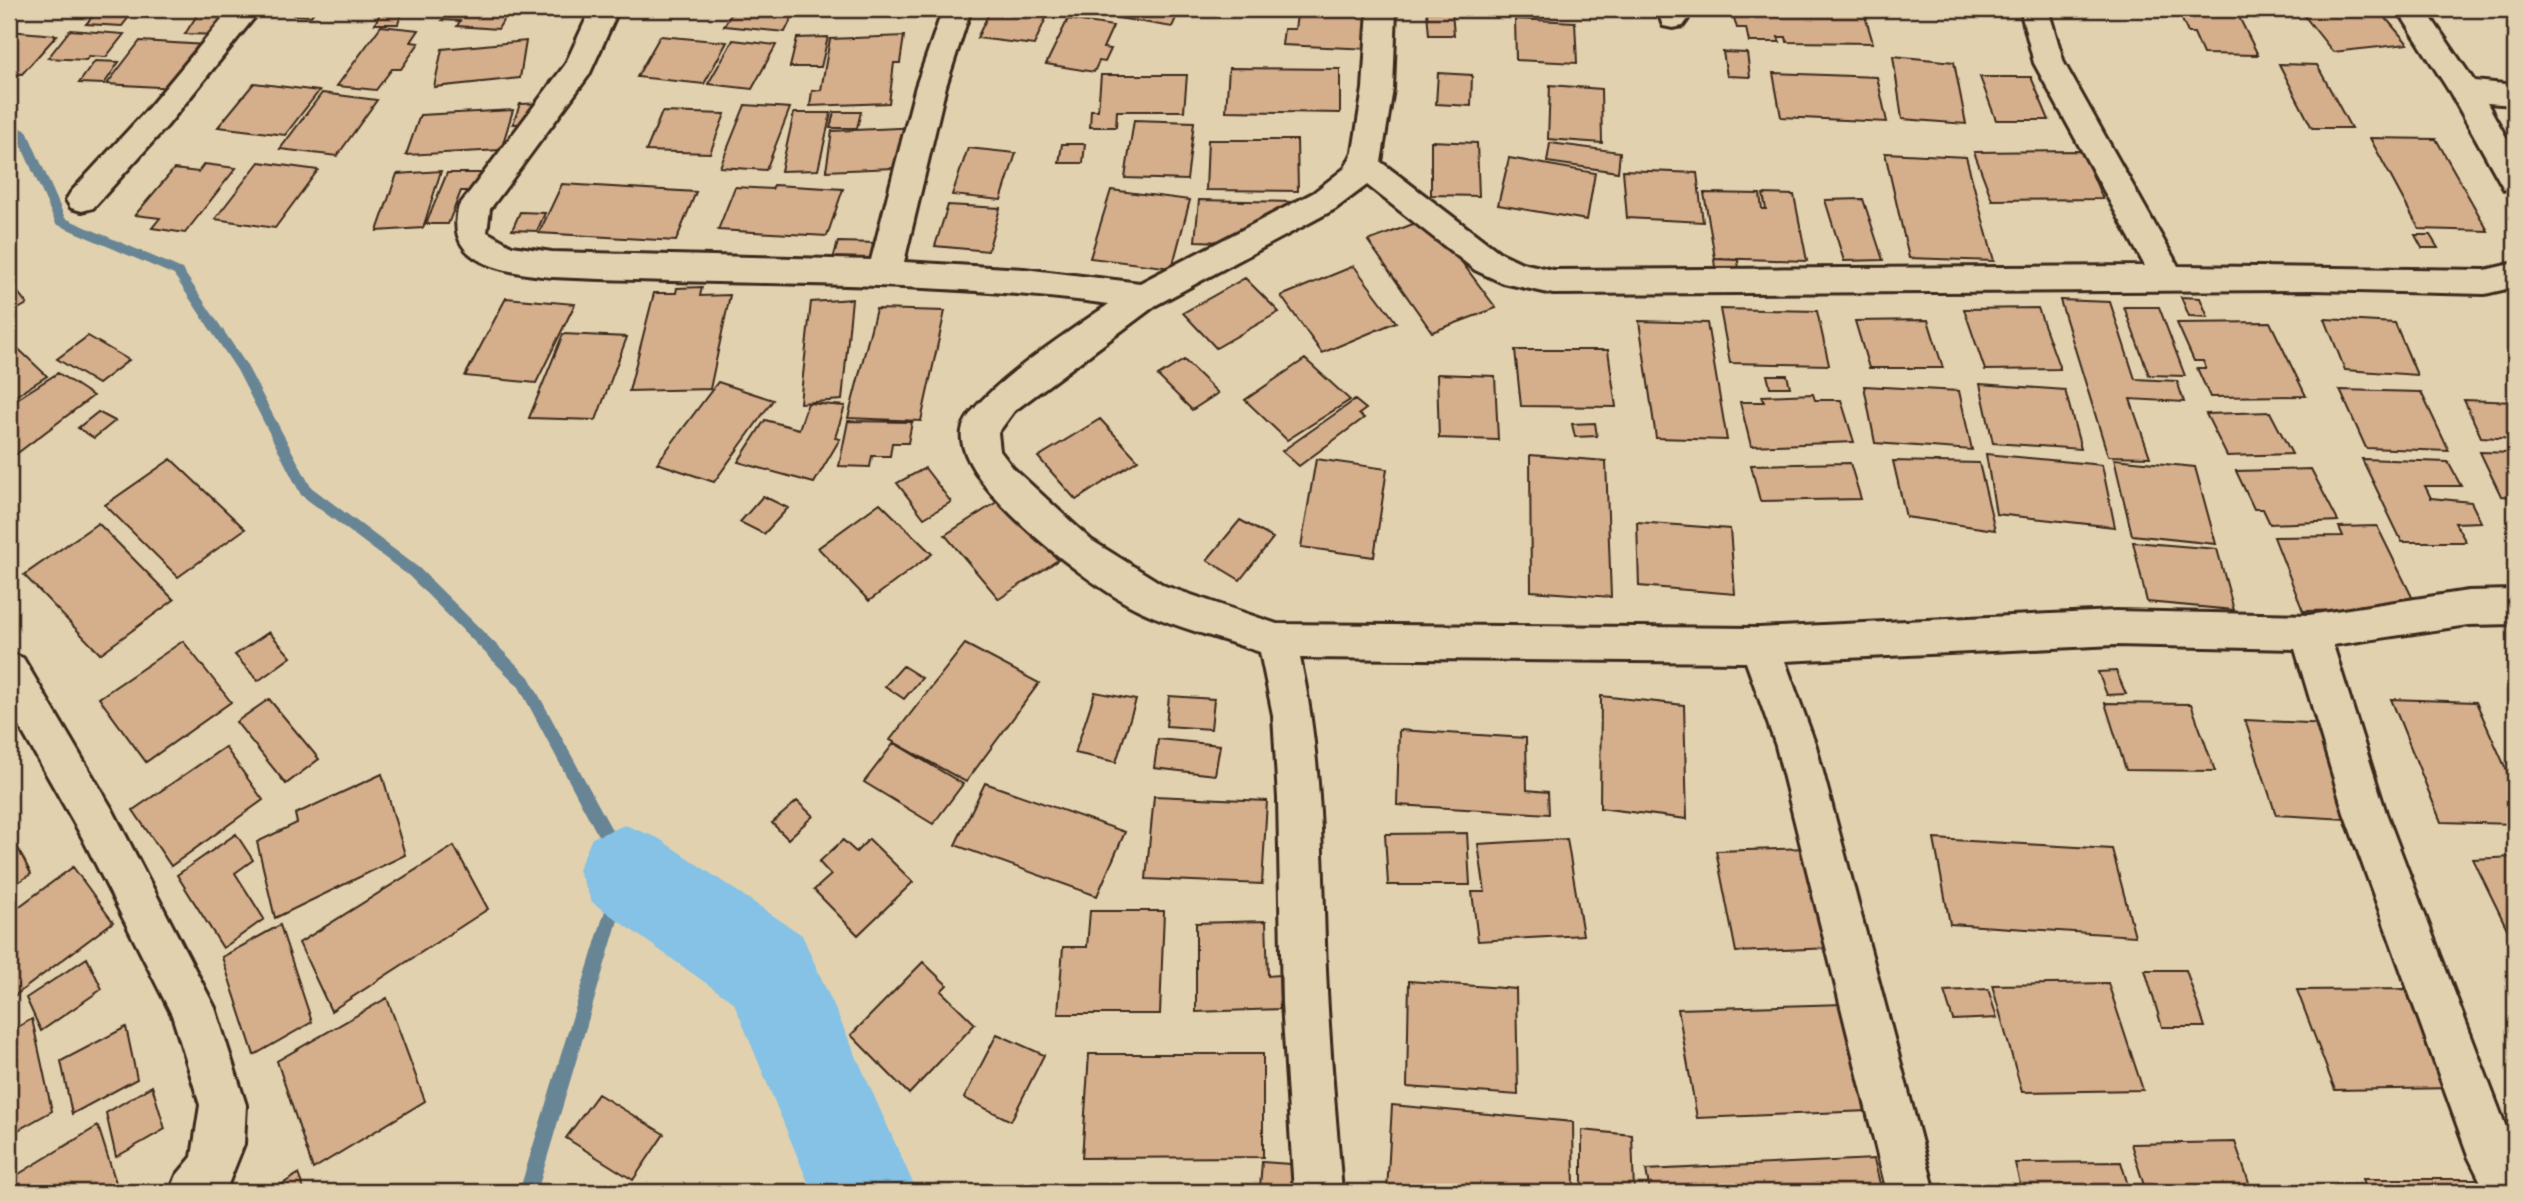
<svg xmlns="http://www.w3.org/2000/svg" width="2524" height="1201" font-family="'Patrick Hand',sans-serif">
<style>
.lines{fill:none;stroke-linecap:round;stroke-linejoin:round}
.stream{fill:#678595;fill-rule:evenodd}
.river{fill:#85c2e5;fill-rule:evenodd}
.building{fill:#d5ae8b;stroke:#3b2a1e;stroke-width:2}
.minor-casing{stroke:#3b2a1e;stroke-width:6}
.minor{fill:#e2d1ae;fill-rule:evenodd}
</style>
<rect width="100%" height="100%" fill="#e2d1ae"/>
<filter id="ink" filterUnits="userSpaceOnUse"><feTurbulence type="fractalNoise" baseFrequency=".0143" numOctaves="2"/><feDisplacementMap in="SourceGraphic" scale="14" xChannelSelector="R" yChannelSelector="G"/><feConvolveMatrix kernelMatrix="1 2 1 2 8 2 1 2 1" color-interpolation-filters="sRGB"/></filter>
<g filter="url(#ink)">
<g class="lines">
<!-- stream -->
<path class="stream" d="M9,122L27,131L65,218L182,269L246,364L311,487L419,568L529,677L631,865L633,870L537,1192H519L617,871L519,687L409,576L301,495L237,370L174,275L56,224L16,134L9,130Z"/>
<!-- river -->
<path class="river" d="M625,825L658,838L802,935L917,1192H812L734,1003L592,902L578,870L592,838Z"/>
</g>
<!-- building -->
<path class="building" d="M99,9H135L122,26L86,24Z
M201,9L240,11L225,35L185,34Z
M298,9H316L311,16L294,15Z
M449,9L495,10L510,9L498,29L457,26L460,21L442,20Z
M734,9H796L785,32L724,26Z
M991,9H1050L1034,45L977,38Z
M1064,9H1180L1172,27Z
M1298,9H1373L1371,49L1282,45L1284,29H1295Z
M1619,9H1661V11L1620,13Z
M1741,9H1863L1873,43L1787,42L1786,37H1778L1780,42H1749L1746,28H1737L1732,11H1742Z
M2182,9H2235L2258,55L2203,54L2194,33H2188L2179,13H2184Z
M2299,9H2378L2408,44L2333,52Z
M402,12L398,24H375L380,13Z
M1427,12H1452L1454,35H1429Z
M1068,19L1113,26L1103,48L1111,49L1105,62L1099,61L1094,72L1046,64Z
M1515,19L1575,22L1577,63L1516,60Z
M381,26L419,30L411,42L419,43L401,69H392L376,90L337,86Z
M70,30L124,34L106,57L89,56L86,60L48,58Z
M9,31L57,35L22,74L9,73Z
M660,36L727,42L704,84L637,77Z
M904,36L900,63H894L889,103L810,106L812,91L821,90L830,39Z
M828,37L821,67H790L797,38Z
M733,40L776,45L752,89L708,84Z
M140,41L206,45L175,88L107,84Z
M526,41L520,78L434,87L442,49Z
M1723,52L1747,53L1750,77L1727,76Z
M1893,56L1954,62L1966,124L1902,119Z
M95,61L119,62L104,84L79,83Z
M2279,64L2317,65L2351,128H2312Z
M1229,68L1340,69V113L1226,111Z
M1438,73L1472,75L1471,106L1436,104Z
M1773,73L1877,77L1887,122L1781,117Z
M1101,75H1187L1184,111H1117L1116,127H1090L1091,110H1098Z
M1980,77H2031L2049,120H1996Z
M254,83L319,91L285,135L218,127Z
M1550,85L1601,89L1602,143L1548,139Z
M322,93L377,100L337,156L280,149Z
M549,103L542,123L513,124L520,104Z
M745,105L790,108L766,170L720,167Z
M513,110L501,150L406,155L420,115Z
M662,112L725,114L710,153L646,151Z
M834,112H861L857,128H830Z
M794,113H831L818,170L781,171Z
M1134,120L1194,122L1187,180L1125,178Z
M920,127L916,167L826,171L832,131Z
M2370,138L2436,139L2488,231L2419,229Z
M1208,140H1297L1298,191L1206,190Z
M1431,141L1477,143L1479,196L1431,195Z
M1550,143L1620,152L1618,172L1547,162Z
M1062,144H1085L1083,163H1059Z
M968,148L1016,153L1001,200L952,195Z
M2082,151L2103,199L1992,200L1974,152Z
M1885,153L1966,157L1994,261L1909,258Z
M1509,158L1595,173L1587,220L1498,205Z
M259,162L318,170L275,228L215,219Z
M204,164L236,168L185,233L152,228L160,218L135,215L174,169L198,172Z
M1623,170L1697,173L1703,222L1627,218Z
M441,171L423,228L377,231L397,174Z
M447,173H501L471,191H461L448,224H426Z
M562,184L696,192L676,241L539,233Z
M774,185L843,189L827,236L718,230L735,187L772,189Z
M1111,190L1190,200L1172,268L1090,258Z
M1704,193L1760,194L1762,209H1766L1763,194L1794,195L1807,261L1715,258Z
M1863,199L1883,260L1844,261L1825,200Z
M1199,200L1292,202L1291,232L1258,243L1195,241Z
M948,205L1000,208L988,251L935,246Z
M520,212L545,213L537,231L512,230Z
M1429,218L1496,308L1432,332L1368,241Z
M2415,235H2430L2438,248H2422Z
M838,242L877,243L873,260L833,259Z
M1714,259L1738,260L1740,278L1716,277Z
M1354,266L1396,322L1322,353L1281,296Z
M1245,278L1279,312L1216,348L1183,313Z
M9,281L27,304L9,314Z
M702,287L700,296L730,295L710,389L629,391L654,293H676L677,288Z
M2181,297L2200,298L2208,317L2189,316Z
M506,298L575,304L536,383L465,376Z
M852,299L842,400L800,403L811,302Z
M2060,300L2110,302L2135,379L2177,381L2184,402L2130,399L2150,457L2108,456Z
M2124,307H2159L2185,376L2149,375Z
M2038,308L2060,369L1985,370L1964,309Z
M876,309L945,311L921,421L848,418Z
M1720,309L1817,311L1829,365L1730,363Z
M2325,319L2395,323L2417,375L2345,370Z
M1928,320L1943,368H1869L1855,321Z
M1639,321L1707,323L1727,440L1656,438Z
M2270,322L2306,396L2210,397L2197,368H2206L2203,361H2194L2177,323Z
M563,334L627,337L596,420L529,418Z
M88,336L129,360L98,384L57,359Z
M9,340L47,376L9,400Z
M1515,350H1608L1616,407L1521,406Z
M1305,359L1350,400L1287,440L1245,400Z
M1184,360L1218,393L1192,410L1158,376Z
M58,373L93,396L15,455L9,450V404Z
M1437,374L1495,376L1498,440L1439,438Z
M1767,375H1787L1790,387H1770Z
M718,382L773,400L714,482L657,463Z
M1980,384L2065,390L2081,449L1993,443Z
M1864,386L1959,391L1972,450L1875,443Z
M2340,390L2421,392L2449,451L2366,448Z
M1813,394L1815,400H1841L1854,442L1751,446L1740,402H1764L1762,396Z
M1355,400L1366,409L1359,414L1364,418L1299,466L1282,451Z
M2464,400L2515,402V439L2481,437Z
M808,403L845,406L835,438L840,439L814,483L738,462L765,420L799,429Z
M98,412L115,421L94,438L78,428Z
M2270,412L2292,454L2227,456L2206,414Z
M1100,419L1138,460L1076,500L1038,457Z
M848,421L912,422L908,443H892L890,456H872L870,467L839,466Z
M1595,423L1597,436L1575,437L1572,424Z
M2480,452L2515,453V497L2501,496Z
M1986,454L2102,465L2115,527L1996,514Z
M1530,455L1606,461L1611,597L1531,591Z
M171,459L245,529L178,577L105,505Z
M1316,459L1387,469L1374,557L1301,547Z
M2114,459L2195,467L2216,544L2132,535Z
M2362,459L2448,462L2461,486H2425L2431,498L2471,502L2481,522L2455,523L2466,542H2402Z
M1893,461L1979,463L1995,530L1906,517Z
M1850,463L1861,499L1760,501L1751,465Z
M925,468L951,502L924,518L897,483Z
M2311,469L2338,521L2270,524L2263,509H2254L2236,471Z
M763,496L788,508L764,534L740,522Z
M1003,498L1058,560L999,599L945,535Z
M880,503L932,554L869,601L818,548Z
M1240,520L1273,538L1240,580L1207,560Z
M1637,522L1730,529L1735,594L1639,586Z
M98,523L174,600L100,654L24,575Z
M2377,526L2418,609L2303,611L2274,537L2343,536L2339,527Z
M2133,542L2217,549L2234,610L2147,602Z
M269,632L291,657L258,681L235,655Z
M183,641L231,702L146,762L99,698Z
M965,644L1039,683L966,782L890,740Z
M903,666L922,678L904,699L885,686Z
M2116,671L2126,694L2107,695L2098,672Z
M1095,692L1136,700L1116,762L1075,753Z
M1169,696L1214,699L1211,729L1166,726Z
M1601,696L1684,705L1687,819L1600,808Z
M269,699L319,759L286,784L236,722Z
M2391,699L2476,702L2515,789V824L2441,822Z
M2105,703L2191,704L2215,771L2126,770Z
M2245,720L2327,724L2362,820L2276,815Z
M1399,730L1526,738L1527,790L1548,792L1549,814L1397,805Z
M1158,739L1220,745L1215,775L1154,768Z
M894,743L963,784L933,824L864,782Z
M225,747L263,800L171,866L133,810Z
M382,774L405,855L275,918L257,842L297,823L295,814Z
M985,783L1125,832L1097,896L955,845Z
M1154,796L1267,801L1262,884L1146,879Z
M797,801L813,816L788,839L772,823Z
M9,830L31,874L9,888Z
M1467,833L1470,885H1388L1385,834Z
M236,834L253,860L235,873L264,919L223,948L177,875Z
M869,839L913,882L858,935L814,890L831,875L819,862L843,840L856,852Z
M1567,839L1583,935L1478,941L1472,892H1485L1478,844Z
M1934,839L2112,849L2135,936L1950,924Z
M454,846L488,909L331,1011L299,943Z
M1809,848L1833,948L1736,952L1716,851Z
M2515,857V945L2473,859Z
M73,867L113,922L9,1000V914Z
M1090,911H1164L1160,1014H1058L1063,947H1087Z
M1266,921L1268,976L1279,975L1280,1009L1196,1012V923Z
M280,925L312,1022L254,1055L222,957Z
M87,958L102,989L41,1031L26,998Z
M923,962L947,985L941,991L975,1024L909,1094L851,1035Z
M2145,970H2186L2205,1027H2162Z
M1409,981L1516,989L1518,1095L1407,1087Z
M2108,983L2143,1090L2022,1092L1992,985Z
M1988,989L1997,1018L1953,1020L1944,991Z
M2412,989L2454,1088L2335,1090L2297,990Z
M387,998L425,1101L313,1169L277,1061Z
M1844,1004L1869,1111L1697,1118L1678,1009Z
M32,1019L52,1111L9,1135V1032Z
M126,1027L137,1079L72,1114L61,1061Z
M997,1034L1044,1055L1011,1121L964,1098Z
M1089,1054H1263V1157L1082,1158Z
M152,1086L165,1129L116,1157L106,1113Z
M598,1094L664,1134L633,1180L566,1138Z
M1392,1105L1573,1122L1574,1192H1387Z
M98,1126L119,1192H9V1180Z
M1582,1130L1632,1135L1634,1192H1582Z
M2235,1142L2252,1192H2146L2131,1144Z
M1874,1159L1882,1192H1650L1646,1170Z
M1262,1162L1304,1165L1302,1190L1260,1187Z
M2121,1162L2130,1192H2022L2015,1163Z
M298,1174L305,1192H270Z
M2363,1179H2485L2491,1192H2368Z"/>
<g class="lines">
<!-- minor casing -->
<g class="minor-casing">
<path id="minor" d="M231,9H261L167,126L93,208L82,211L71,208L66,200L71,192L145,112Z
M591,9H619L589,75L490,209L487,232L512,246L552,252L871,260L916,86L943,9H971L946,86L904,262L1024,269L1140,283L1313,193L1345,168L1353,152L1363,89L1368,9H1396L1393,89L1381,162L1499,252L1522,263L1553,270L2145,266L2034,63L2020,9H2048L2064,63L2178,266L2485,270L2515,263V287L2485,294L2312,290L1553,294L1503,283L1475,270L1367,185L1335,209L1156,305L1014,411L998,433L1000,451L1013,468L1091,540L1165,586L1277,624L1759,628L2115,611L2309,615L2468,591L2515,590V624L2468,625L2333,645L2386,813L2515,1151V1192H2486L2469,1158L2344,813L2295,649L2115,645L1785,661L1816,746L1935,1192H1887L1776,746L1746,662L1300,658C1323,761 1322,865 1326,970C1329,1044 1336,1118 1342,1192H1294L1282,1003L1278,798L1273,715L1260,652C1220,638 1177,628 1139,610C1094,589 954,484 962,431C967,396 1078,326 1109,304C924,279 738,286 552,277C509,272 442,266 459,206L565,65Z
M1657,9H1685L1688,19L1683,26L1673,28L1663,26Z
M2397,9H2425L2474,81L2515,85V105L2487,103L2515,153V192L2504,189L2451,94Z
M9,653L23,658L112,809L215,1008L246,1105L244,1144L225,1192H170L177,1175L192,1157L200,1105L172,1015L82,837L9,708Z"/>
</g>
<!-- minor -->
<use href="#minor" class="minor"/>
</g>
</g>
<!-- margin -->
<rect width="2524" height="1201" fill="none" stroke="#e2d1ae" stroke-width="35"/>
<rect x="18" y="18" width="2489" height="1166" fill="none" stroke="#3b2a1e" stroke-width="2.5" filter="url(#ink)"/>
</svg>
